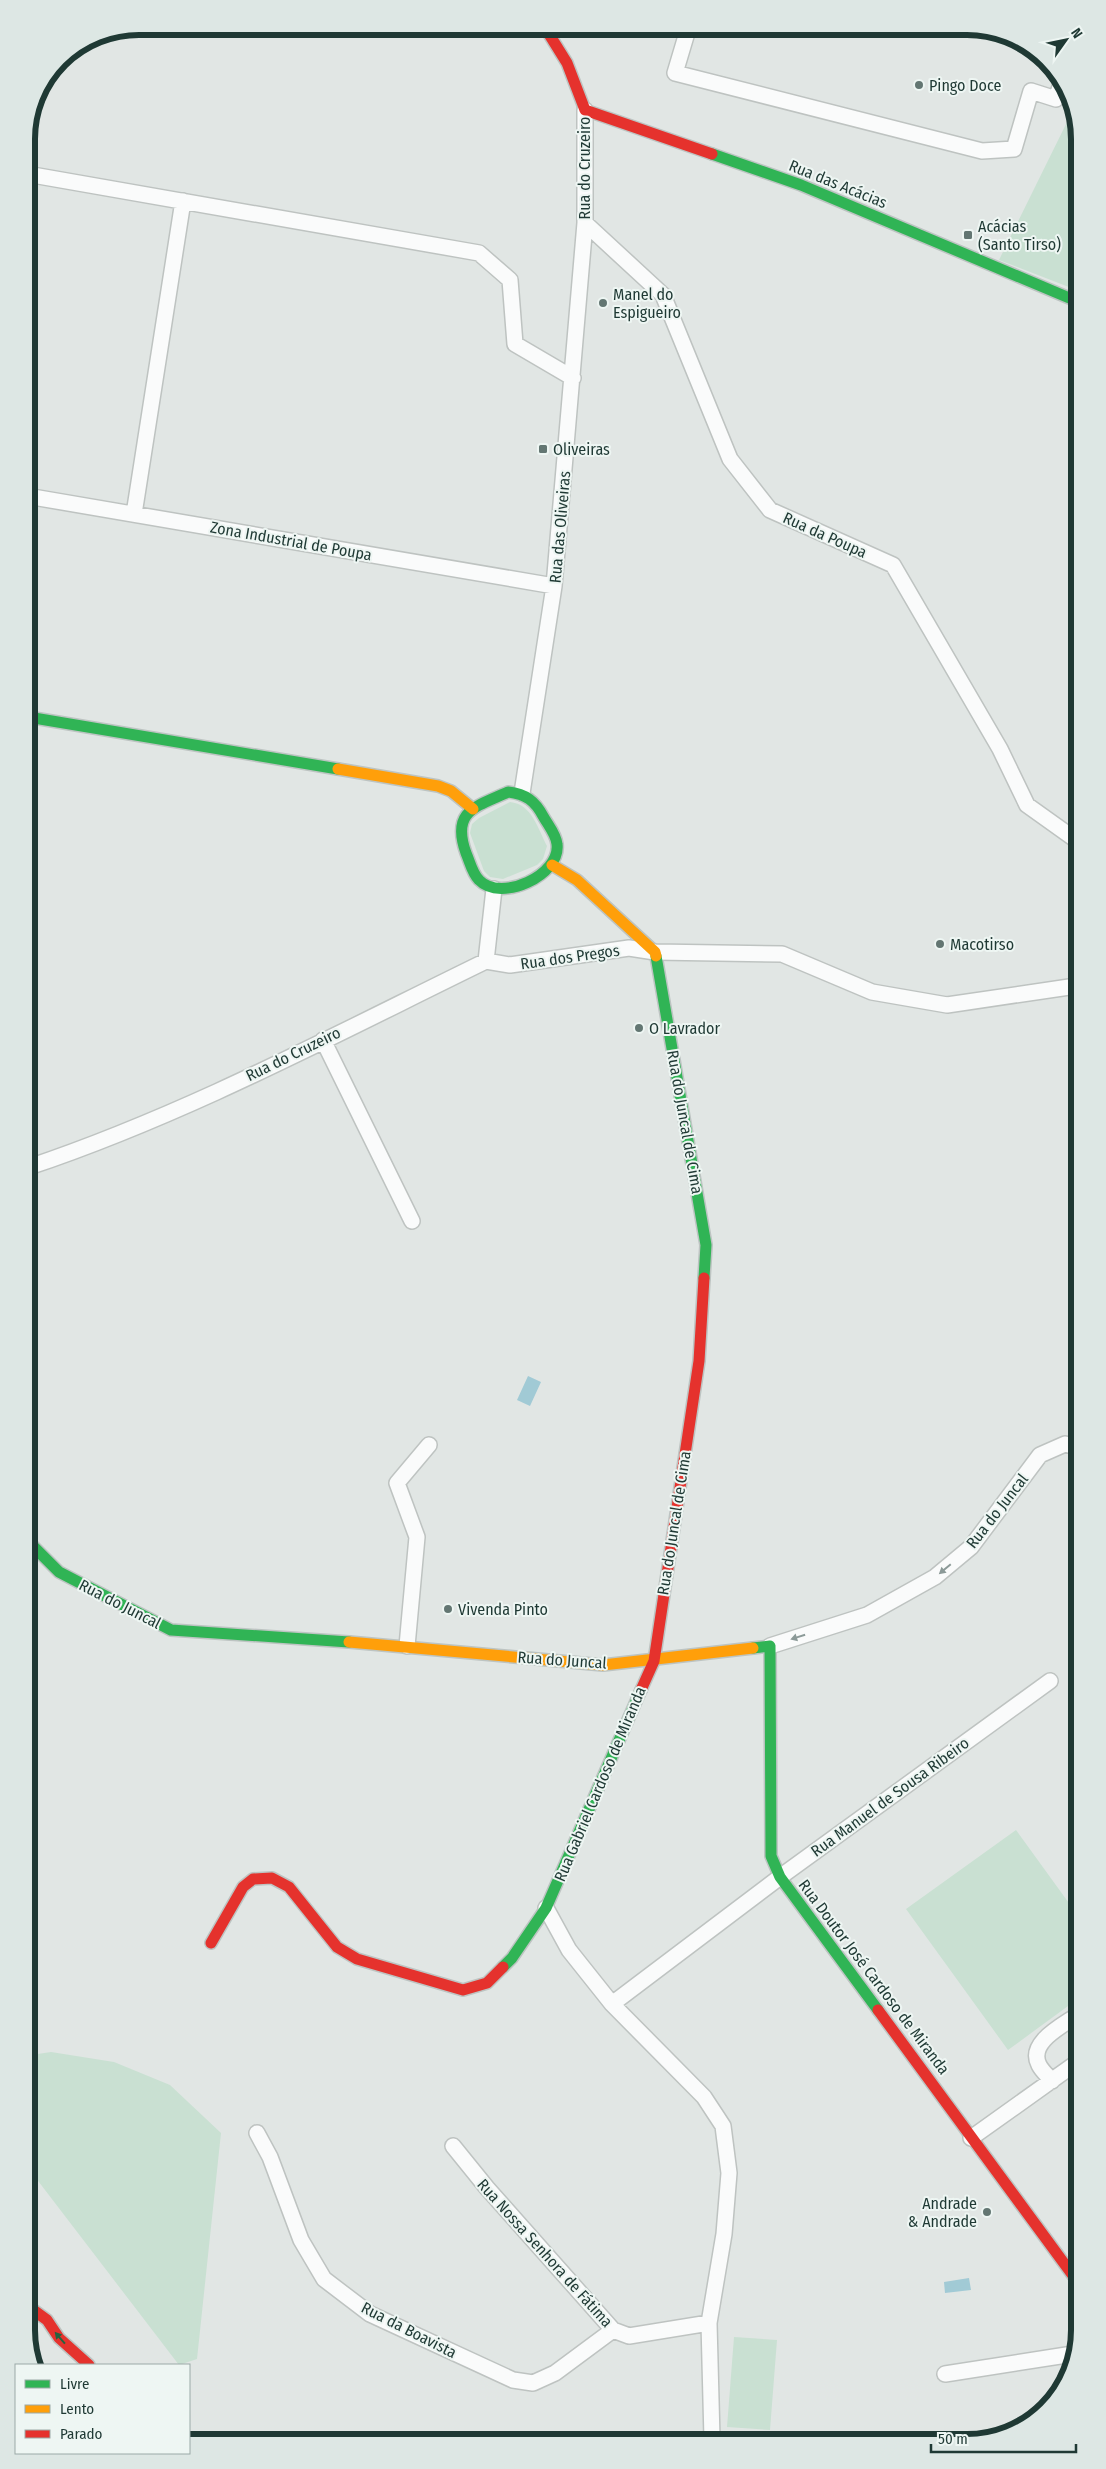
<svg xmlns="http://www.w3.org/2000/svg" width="1106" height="2469" font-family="'Fira Sans Condensed',sans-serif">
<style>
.green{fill:#c9e0d2}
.water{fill:#a1cad5}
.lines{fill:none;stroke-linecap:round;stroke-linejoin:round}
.street-casing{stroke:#bec3c1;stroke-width:18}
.fast-casing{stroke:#bdc4c2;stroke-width:14}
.slow-casing{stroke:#bdc4c2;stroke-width:14}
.jam-casing{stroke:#bdc4c2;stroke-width:14}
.street{stroke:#fafbfb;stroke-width:15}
.fast{stroke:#30b455;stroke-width:11}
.slow{stroke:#ff9f0a;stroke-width:11}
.jam{stroke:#e5322d;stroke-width:11}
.oneway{fill:#8c9a98}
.oneway2{fill:#256440}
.poi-dot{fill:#637672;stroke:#eef6f3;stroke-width:2}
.labels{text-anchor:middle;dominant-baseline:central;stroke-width:4;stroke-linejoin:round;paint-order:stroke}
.poi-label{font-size:16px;fill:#1f3934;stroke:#eef6f3;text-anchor:start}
.street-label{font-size:16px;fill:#1f3934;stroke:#eef6f3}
.rim{fill:none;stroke:#1f3934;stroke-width:6}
</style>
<rect width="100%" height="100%" fill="#e1e6e4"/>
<!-- green -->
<path class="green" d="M1070,116L1074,118V289L999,260Z
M510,802C532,804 538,829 547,846L543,859L537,865L503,879L490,877L484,871L470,833L472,824L479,818Z
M1016,1830L1079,1917V1998L1008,2050L906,1909Z
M51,2052L114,2062L170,2085L221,2133L197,2359L179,2365L32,2173L31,2055Z
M734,2337L777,2340L770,2430L727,2427Z"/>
<!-- water -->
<path class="water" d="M528,1376L541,1382L530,1406L517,1400Z
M969,2278L971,2290L945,2293L944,2282Z"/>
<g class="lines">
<!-- street casing -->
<g class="street-casing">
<path id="street" d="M689,26L675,73L982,151L1014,149L1031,91L1056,99L1061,84
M27,174L479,253L510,280L515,344L573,378
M585,223L663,295L730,459L770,510L893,565L1000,749L1027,805L1076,840
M27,496L554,586
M134,514L183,201
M522,793L554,586L585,223V110
M486,961L510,965L629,948L655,952L782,954L872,992L947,1005L1076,986
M323,1040L412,1221
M29,1167C187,1114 336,1034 486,961L494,889
M407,1646L417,1537L397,1483L429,1445
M770,1646L867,1615L935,1577L971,1547L1040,1455L1065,1444L1077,1447
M546,1908L569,1950L612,2004L704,2097L723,2126L729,2173L724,2234L709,2323L712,2439
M612,2004L780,1877L1050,1681
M1052,2081C1048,2076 1042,2071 1039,2065C1027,2042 1064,2025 1079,2014
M257,2133L270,2157L301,2240L324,2279L370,2314L513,2380L533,2383L555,2373L613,2330
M971,2138L1079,2061
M453,2146L487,2188L613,2330L629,2336L709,2323
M945,2374L1073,2354"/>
</g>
<!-- fast casing -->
<g class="fast-casing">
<path id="fast" d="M712,154L801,185L1074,300
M28,717L338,769
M508,792C526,794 535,801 543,816C548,825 556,834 557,844C561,875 501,903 479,880C472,873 470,862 466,853C451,811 475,807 508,792Z
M656,956L706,1245L704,1278
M30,1543L59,1572L171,1630L349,1642
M753,1648L770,1646L771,1856L780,1877L878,2010
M503,1967L512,1958L546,1908L641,1690"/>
</g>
<!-- slow casing -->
<g class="slow-casing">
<path id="slow" d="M338,769L438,786L451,791L473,809
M552,865L577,880L655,952L656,956
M349,1642L603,1665L753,1648"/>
</g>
<!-- jam casing -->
<g class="jam-casing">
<path id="jam" d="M544,26L567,63L585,110L712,154
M641,1690L654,1661L699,1361L704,1278
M211,1943L243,1887L253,1879L272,1878L289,1887L337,1947L357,1959L463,1990L487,1983L503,1967
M878,2010L1080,2285
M32,2309L47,2320L59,2338L89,2365"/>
</g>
<!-- street -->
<use href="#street" class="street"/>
<!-- fast -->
<use href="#fast" class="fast"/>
<!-- slow -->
<use href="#slow" class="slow"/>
<!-- jam -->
<use href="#jam" class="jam"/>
</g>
<!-- one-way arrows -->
<defs><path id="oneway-solid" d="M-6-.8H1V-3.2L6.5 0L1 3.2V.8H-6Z" transform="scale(1.25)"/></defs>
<g class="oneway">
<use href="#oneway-solid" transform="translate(945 1569) rotate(140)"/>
<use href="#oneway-solid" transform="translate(798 1637) rotate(162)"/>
</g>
<use class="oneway2" href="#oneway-solid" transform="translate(60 2338) rotate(-131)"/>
<!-- markers -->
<g class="poi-dot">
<circle cx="919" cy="85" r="5"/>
<rect x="963" y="230" width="10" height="10" rx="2.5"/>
<circle cx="603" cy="303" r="5"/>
<rect x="538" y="444" width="10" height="10" rx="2.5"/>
<circle cx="940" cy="944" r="5"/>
<circle cx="639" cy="1028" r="5"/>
<circle cx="448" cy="1609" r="5"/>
<circle cx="987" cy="2212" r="5"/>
</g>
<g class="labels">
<!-- poi labels -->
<g class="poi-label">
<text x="929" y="85">Pingo Doce</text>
<text x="978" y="226">Acácias<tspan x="978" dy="18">(Santo Tirso)</tspan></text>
<text x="613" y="294">Manel do<tspan x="613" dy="18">Espigueiro</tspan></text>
<text x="553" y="449">Oliveiras</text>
<text x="950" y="944">Macotirso</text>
<text x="649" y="1028">O Lavrador</text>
<text x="458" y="1609">Vivenda Pinto</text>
<text x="977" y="2203" text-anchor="end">Andrade<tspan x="977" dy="18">&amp; Andrade</tspan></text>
</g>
<!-- street labels -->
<g class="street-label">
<text transform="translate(584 168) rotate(-90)">Rua do Cruzeiro</text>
<text transform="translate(838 184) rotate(22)">Rua das Acácias</text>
<text transform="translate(560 527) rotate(-85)">Rua das Oliveiras</text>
<text transform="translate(825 535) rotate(24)">Rua da Poupa</text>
<text transform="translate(291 541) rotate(10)">Zona Industrial de Poupa</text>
<text transform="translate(570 957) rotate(-8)">Rua dos Pregos</text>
<text transform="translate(293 1054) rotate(-26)">Rua do Cruzeiro</text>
<text transform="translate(685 1122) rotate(80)">Rua do Juncal de Cima</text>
<text transform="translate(997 1511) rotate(-52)">Rua do Juncal</text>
<text transform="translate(674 1523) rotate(-81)">Rua do Juncal de Cima</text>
<text transform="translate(120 1604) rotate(27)">Rua do Juncal</text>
<text transform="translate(562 1660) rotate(4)">Rua do Juncal</text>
<text transform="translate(600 1784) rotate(-67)">Rua Gabriel Cardoso de Miranda</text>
<text transform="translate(890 1797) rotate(-36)">Rua Manuel de Sousa Ribeiro</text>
<text transform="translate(874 1977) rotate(53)">Rua Doutor José Cardoso de Miranda</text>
<text transform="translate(545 2253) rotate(48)">Rua Nossa Senhora de Fátima</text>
<text transform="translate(409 2330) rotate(27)">Rua da Boavista</text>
</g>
</g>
<!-- crop -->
<path d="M0 0H1106V2469H0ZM139 35H967A104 104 0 0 1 1071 139V2330A104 104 0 0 1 967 2434H139A104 104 0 0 1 35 2330V139A104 104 0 0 1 139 35Z" fill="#dde7e4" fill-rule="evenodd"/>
<path class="rim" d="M139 35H967A104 104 0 0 1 1071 139V2330A104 104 0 0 1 967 2434H139A104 104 0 0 1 35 2330V139A104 104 0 0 1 139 35Z"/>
<!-- legend -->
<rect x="15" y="2364" width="175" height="90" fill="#eef6f3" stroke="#9baaa7"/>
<rect x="25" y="2380" width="25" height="8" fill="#30b455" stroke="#9baaa7"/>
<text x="60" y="2389" font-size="15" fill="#1f3934">Livre</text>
<rect x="25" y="2405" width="25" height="8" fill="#ff9f0a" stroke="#9baaa7"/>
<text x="60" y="2414" font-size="15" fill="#1f3934">Lento</text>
<rect x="25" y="2430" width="25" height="8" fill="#e5322d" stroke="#9baaa7"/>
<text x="60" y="2439" font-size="15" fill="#1f3934">Parado</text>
<!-- north arrow -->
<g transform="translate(1066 40) rotate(57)" stroke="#eef6f3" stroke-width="4" paint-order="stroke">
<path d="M0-4L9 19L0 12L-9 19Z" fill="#1f3934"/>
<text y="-8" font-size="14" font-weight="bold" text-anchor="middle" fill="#1f3934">N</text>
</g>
<!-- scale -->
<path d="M931 2444v8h145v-8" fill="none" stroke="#1f3934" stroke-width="2.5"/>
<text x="938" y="2444" font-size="15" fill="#1f3934" stroke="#eef6f3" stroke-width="4" paint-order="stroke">50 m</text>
</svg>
